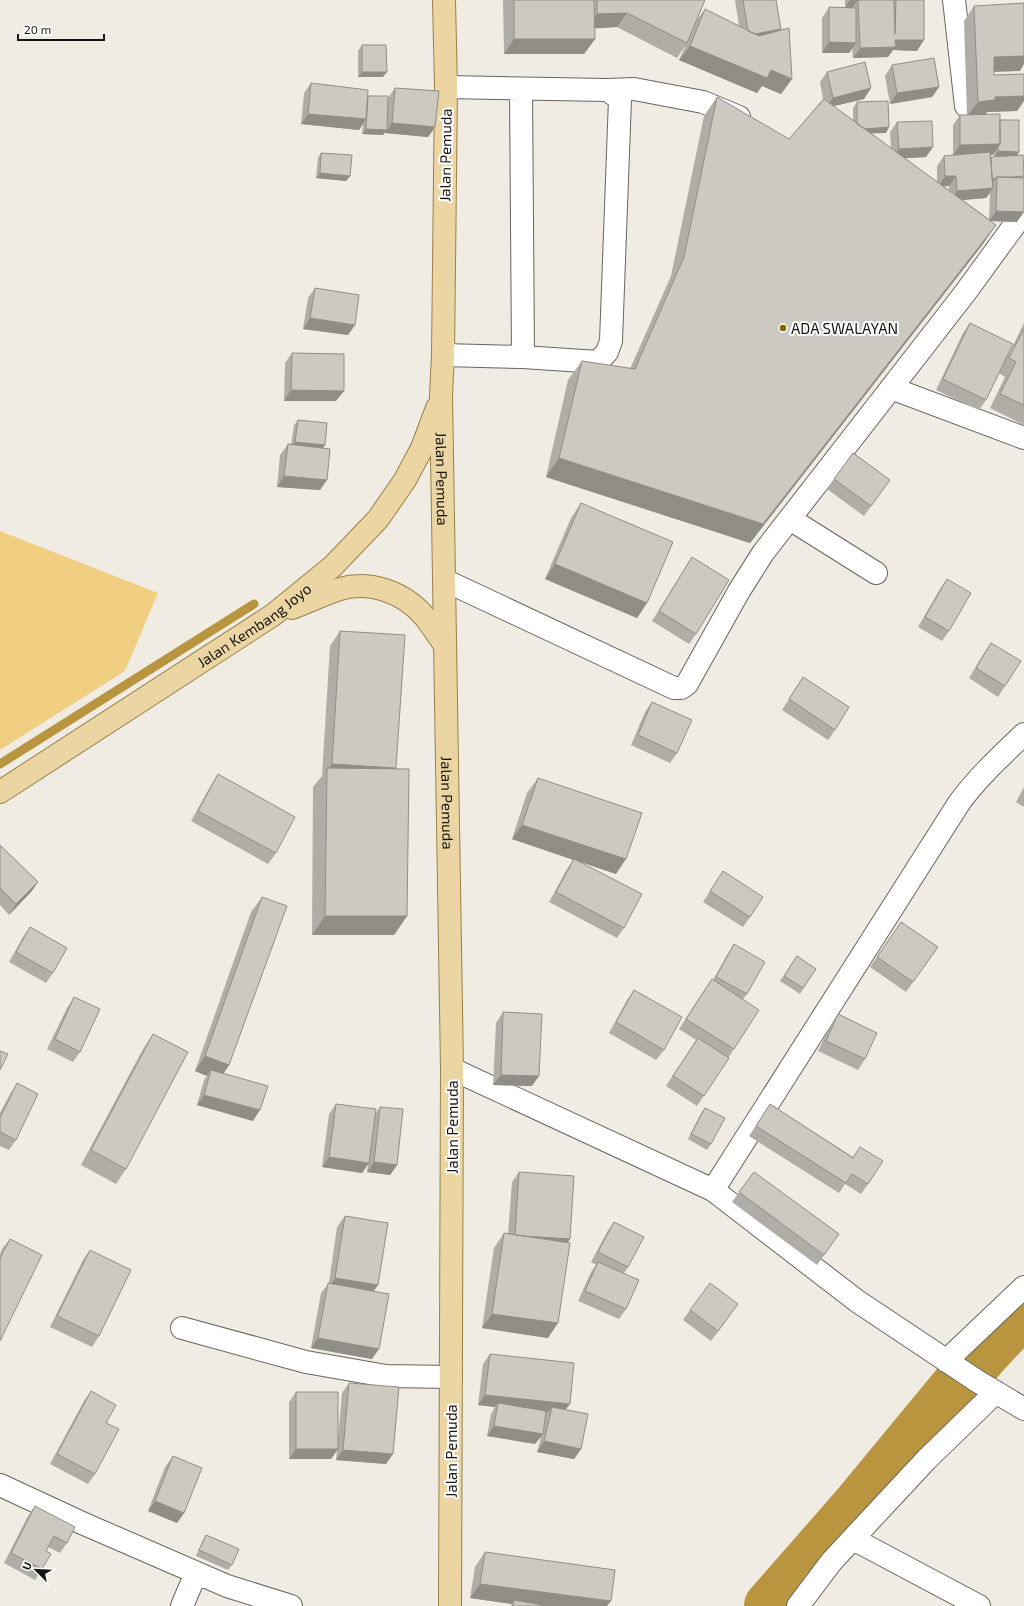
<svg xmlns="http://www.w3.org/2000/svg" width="1024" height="1606" font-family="'Exo 2',sans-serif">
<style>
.green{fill:#f0cf83}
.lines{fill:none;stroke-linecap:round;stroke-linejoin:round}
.stream{stroke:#b8953e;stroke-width:9}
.river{stroke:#b8953e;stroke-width:52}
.minor-casing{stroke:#68655e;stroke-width:24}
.major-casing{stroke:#988048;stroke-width:24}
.minor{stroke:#fff;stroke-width:22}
.major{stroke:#ebd5a3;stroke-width:22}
.wall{fill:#b0ada6;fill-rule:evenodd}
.shaded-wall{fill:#908d87}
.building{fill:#cdc9c1;stroke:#908d87}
.poi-dot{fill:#856500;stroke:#fff;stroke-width:1.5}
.labels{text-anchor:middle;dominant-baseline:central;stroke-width:4;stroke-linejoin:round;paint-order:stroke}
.street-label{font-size:15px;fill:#171512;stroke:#fff}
.poi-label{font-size:15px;fill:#171512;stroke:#fff;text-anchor:start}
</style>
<rect width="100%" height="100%" fill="#f0ece3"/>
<!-- green -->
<path class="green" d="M0,531L158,593L125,671L0,750Z"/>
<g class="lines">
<!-- stream -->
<path class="stream" d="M0,764L254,604"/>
<!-- river -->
<path class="river" d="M770,1606L855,1509L983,1354L1024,1310"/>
<!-- minor casing -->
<g class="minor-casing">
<path id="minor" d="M954,0L966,106
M521,89L523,357
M607,90L634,89L703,102L739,117
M443,355L523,357L598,362L607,352L611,341L620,99L607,90L446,87
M891,388L1024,438
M790,519L876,573
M444,580L674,688H681L687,684L739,591L763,553L965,293L1024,212
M452,1069L713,1190L959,803C978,777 1001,756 1024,734
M713,1190L857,1301L977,1381L1024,1409
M182,1328L306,1362L386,1376L451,1377
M946,1361L1024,1287
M0,1485L82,1523L227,1586L291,1606
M853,1539L979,1606
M182,1606L196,1573
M798,1606L832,1561L926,1460L996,1392"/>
</g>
<!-- major casing -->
<g class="major-casing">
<g id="major">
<path id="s1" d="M444,0L446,87L443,355L441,395L452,1069L450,1606"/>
<path d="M292,608C308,602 324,594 340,589C371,580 405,593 425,617C432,626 438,636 445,645"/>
<path id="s2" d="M0,792L273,615L333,566L378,519L405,480L422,448L437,408"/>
</g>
</g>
<!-- minor -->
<use href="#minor" class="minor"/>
<!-- major -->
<use href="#major" class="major"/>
</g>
<!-- wall -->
<path class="wall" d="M503,0H705L696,21L705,9L739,26L735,0H776L781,29L780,31L792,79L781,94L762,86L757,93L679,60L686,45L677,58L617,27L594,28L595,39L584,54H504Z
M845,0H924L917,51L893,50L888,57L853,58L852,48L849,53H822V18L829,7L845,8Z
M974,6L1020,71L994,72V75L1024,74V101L1017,111L987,112L986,114L1000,120L1019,152L1017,155L1024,176L1023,178L1017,222L992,221L983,244L750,543L546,477L568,380L582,361L630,369L671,276L704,116L717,97L789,139L823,99L820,82L827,72L871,88L864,99L833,106L853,121V108L857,102L886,133H871L891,148L890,132L897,122L926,157L905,158L937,182V166L944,156L953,155V125L960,115H967L964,21ZM995,152L994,156L999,157H991L990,155H993ZM943,186H949V190ZM990,193L989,219L963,200L986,198Z
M362,45L383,77H358V51Z
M892,65L939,87L932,97L890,104L885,76Z
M311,83L368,96L388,98L395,88L435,127L428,137L385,133V132L383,135L362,134L363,124L359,130L301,124L304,93Z
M321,153L350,176L346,181L316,178L318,158Z
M315,288L355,325L348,335L303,329L308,298Z
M970,323L1009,354L1024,323V425L990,408L1005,377L999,373L986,400L979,410L936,390L963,333Z
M292,353L336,401H284L285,363Z
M298,420L325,445L323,448L320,490L277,487L280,455L288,444L291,445L294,425Z
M853,453L890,480L864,516L827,489Z
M581,503L647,603L637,618L545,579L571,518Z
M692,557L696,634L689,644L652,621L685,568Z
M947,579L949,631L942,641L918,627L940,589Z
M340,631L396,768L395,769L407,916L394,935H312L313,787L322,776L330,646Z
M991,643L1005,686L998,697L969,678L984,653Z
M803,677L835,730L828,740L782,710Z
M652,702L677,753L670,763L631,745L645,712Z
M218,774L276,853L268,864L191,821L211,785Z
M538,778L616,874L581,862L624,928L617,938L549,902L567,869L573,860L512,839L527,793Z
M1024,787V807L1016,802Z
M0,845L38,882L31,892L9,915L0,905Z
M723,871L750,917L743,927L703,902Z
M262,897L229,1065L224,1073L253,1121L197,1105L204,1080L207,1076L195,1071L251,912Z
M901,922L938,947L906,992L870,967Z
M30,927L53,973L46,983L9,962L23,937Z
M734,944L747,994L743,999L734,1049L697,1106L666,1086L696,1040L679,1029L705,989L712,979L713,980L727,955Z
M797,956L816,969L800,994L780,981Z
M634,990L664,1050L656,1060L609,1033L627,1000Z
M74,997L80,1052L73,1062L47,1049L67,1008Z
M503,1012L532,1086L493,1085L496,1023Z
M838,1014L865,1059L858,1070L818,1051L831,1025Z
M153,1034L126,1169L116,1184L81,1165L143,1049Z
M17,1083L16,1140L9,1150L0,1146V1113L10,1094Z
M336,1104L376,1113L380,1107L397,1165L390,1175L367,1172L368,1164L362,1173L322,1167L329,1114Z
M770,1104L853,1157L860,1147L868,1184L861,1194L845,1184L839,1193L749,1136Z
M705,1108L711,1144L707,1150L688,1139L701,1113Z
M519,1172L570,1239L567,1243L548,1338L482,1328L494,1248L504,1233L508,1234L512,1182Z
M754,1172L839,1234L817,1265L732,1202Z
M345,1216L373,1291L372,1359L311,1348L321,1293L329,1283L337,1227Z
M614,1222L628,1267L624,1273L626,1309L619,1319L578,1301L591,1272L596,1265L591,1262L607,1232Z
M10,1239L0,1341V1254L2,1249Z
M90,1250L99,1336L92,1347L50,1327L83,1260Z
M690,1310L731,1314L711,1341L683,1320Z
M490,1354L565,1410L581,1449L574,1459L537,1452L541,1437L535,1444L487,1436L491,1414L495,1407L478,1405L483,1364Z
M349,1383L386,1464L336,1460L337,1450L331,1459H289V1402L296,1392L338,1439L342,1393Z
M91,1391L106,1423L95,1474L88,1484L50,1464L84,1401Z
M173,1456L184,1513L177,1523L148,1511L165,1467Z
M35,1506L67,1543L60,1553L48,1547L46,1551L42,1569L35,1580L4,1563L28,1516Z
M206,1535L232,1565L228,1570L196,1556L203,1540Z
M485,1552L607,1606H510L512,1604L470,1598L475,1567Z"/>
<!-- shaded-wall -->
<path class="shaded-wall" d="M850,0H858L852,8H845Z
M627,13L617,27L587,29L597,14Z
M781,29L774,40L749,35Z
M514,39H595L584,54H504Z
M895,40H924L917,51L893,50L888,57L853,58L860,48Z
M829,42L856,43L849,53H822Z
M690,46L771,70L792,79L781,94L762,86L757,93L679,60Z
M1024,56V64L1020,71L983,72L994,57Z
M362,72H387L383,77H358Z
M939,87L932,97L890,104L897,93Z
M871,88L864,99L826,108L833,98Z
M1024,96V101L1017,111L987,112L985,115L967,116L978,102L995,97Z
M308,114L366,119L359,130L301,124Z
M392,123L435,127L428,137L385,133Z
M889,127L886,133L854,134L858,129Z
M366,129L387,130L383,135L362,134Z
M1000,144L993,155H953L960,145Z
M933,147L926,157L891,159L899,149Z
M998,151L1019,152L1016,157L994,156Z
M320,173L350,176L346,181L316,178Z
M945,176H956L949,186L938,187Z
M996,178L992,184V179Z
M993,188L986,198L950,201L957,191Z
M996,211L1024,212L1017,222L989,221Z
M996,225L983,244L750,543L546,477L559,458Z
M310,318L355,325L348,335L303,329Z
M291,390L344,391L336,401H284Z
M295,442L325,445L321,450L291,447Z
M284,476L327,480L320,490L277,487Z
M555,564L647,603L637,618L545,579Z
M332,764L396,768L386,782L327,771Z
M522,825L626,859L616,874L512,839Z
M38,882L31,892L9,915L16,904Z
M325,916H407L394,935H312Z
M205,1056L229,1065L219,1080L211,1070L207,1076L195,1071Z
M501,1075L539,1076L532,1086L493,1085Z
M204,1095L260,1110L253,1121L197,1105Z
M329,1157L369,1163L362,1173L322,1167Z
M374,1162L397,1165L390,1175L367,1172Z
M514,1236L570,1239L563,1250Z
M335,1278L378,1285L371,1295L328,1289Z
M492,1314L558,1323L548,1338L482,1328Z
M318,1338L379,1349L372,1359L311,1348Z
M485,1395L570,1404L562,1414L552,1407L548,1412L497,1407L498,1403L495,1407L478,1405Z
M494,1426L543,1434L535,1444L487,1436Z
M544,1441L581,1449L574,1459L537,1452Z
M296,1449H338L331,1459H289Z
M343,1450L393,1454L386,1464L336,1460Z
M155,1501L184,1513L177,1523L148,1511Z
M480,1584L611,1601L607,1606H525L514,1600L512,1604L470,1598Z"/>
<!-- building -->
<path class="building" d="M514,0H594L595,39H514Z
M597,0H705L687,43L627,13L597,14Z
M743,0H776L781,29L755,34L748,31Z
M858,0H894L895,34L896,0H924V40H895L896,47L860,48Z
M1024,3V56L994,57V75L1024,74V96L995,97V100L978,102L974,6Z
M829,7L856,8V43L829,42Z
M705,9L759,36L789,28L792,79L771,70L767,78L690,46Z
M362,45H386L387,72H362Z
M934,58L939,87L897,93L892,65Z
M865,62L871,88L833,98L827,72Z
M311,83L368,90L366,119L308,114Z
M395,88L439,91L435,127L392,123Z
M368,96H388L387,130L366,129Z
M717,97L789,139L824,99L996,225L763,524L559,458L582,361L635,369L684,257Z
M888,101L889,127L865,129L857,124V102Z
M1000,114V144L960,145V115Z
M1000,120H1019V152L998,151V147L1000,144Z
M932,121L933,147L899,149L897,122Z
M990,152L993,188L957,191L956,176H945L944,156Z
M321,153L352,155L350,176L320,173Z
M1023,155L1024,176L1012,177H997L996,178L992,179L991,157Z
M997,177L1024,178V212L996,211Z
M315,288L359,295L355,325L310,318Z
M970,323L1013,344L986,400L943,379Z
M1024,329V405L1000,394L1016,362L1009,358Z
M292,353L344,354V391L291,390Z
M298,420L327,423L325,445L295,442Z
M288,444L330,449L327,480L284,476Z
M853,453L890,480L871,506L834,479Z
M581,503L673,542L647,603L555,564Z
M692,557L729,580L696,634L659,611Z
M947,579L971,593L949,631L925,617Z
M340,631L405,635L396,768L332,764Z
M991,643L1021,661L1005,686L976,668Z
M803,677L849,707L835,730L789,699Z
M652,702L692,720L677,753L638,735Z
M327,768L409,769L407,916H325Z
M218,774L295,817L276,853L198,811Z
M538,778L642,813L626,859L522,825Z
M0,845L38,882L16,904L0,888Z
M574,859L642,894L624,928L556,892Z
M723,871L763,897L750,917L710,891Z
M262,897L287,906L229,1065L205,1056Z
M901,922L938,947L913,982L877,957Z
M30,927L67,948L53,973L16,952Z
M734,944L765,962L747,994L716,977Z
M797,956L816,969L803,988L784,976Z
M712,979L759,1010L734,1049L686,1019Z
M634,990L682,1017L664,1050L616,1022Z
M74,997L100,1009L80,1052L55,1039Z
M503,1012L542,1014L539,1076L501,1075Z
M838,1014L877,1033L865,1059L826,1041Z
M153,1034L188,1052L126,1169L91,1150Z
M698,1038L729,1058L704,1096L673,1076Z
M0,1051L8,1054L0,1070Z
M211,1070L268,1086L260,1110L204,1095Z
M17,1083L38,1094L16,1140L0,1132V1118Z
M336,1104L376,1109L369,1163L329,1157Z
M770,1104L853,1158L860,1147L883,1161L868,1184L852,1174L846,1183L756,1126Z
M380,1107L403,1109L397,1165L374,1162Z
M705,1108L725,1118L711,1144L691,1134Z
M519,1172L574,1176L570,1239L524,1236L515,1235Z
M754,1172L839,1234L824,1255L739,1192Z
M345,1216L388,1223L378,1285L335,1278Z
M614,1222L644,1237L628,1267L598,1252Z
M504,1233L570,1243L558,1323L492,1314Z
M10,1239L42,1255L0,1341V1258Z
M90,1250L131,1270L99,1336L57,1316Z
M598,1262L639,1280L626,1309L585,1291Z
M328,1283L389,1294L379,1349L318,1338Z
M710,1283L738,1304L718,1331L690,1310Z
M490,1354L574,1363L570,1404L485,1395Z
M349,1383L399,1387L393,1454L343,1450Z
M91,1391L116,1405L106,1423L119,1429L95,1474L57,1454Z
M296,1392H338V1449H296Z
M498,1403L546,1411L543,1434L494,1426Z
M552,1407L588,1414L581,1449L544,1441Z
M173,1456L202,1468L184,1513L155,1501Z
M35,1506L75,1527L67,1543L54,1536L46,1551L51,1554L42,1569L11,1553Z
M206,1535L239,1549L232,1565L199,1550Z
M485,1552L615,1570L611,1601L480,1584Z
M514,1600L542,1605V1606H513Z"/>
<!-- markers -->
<circle class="poi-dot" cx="783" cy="328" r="4"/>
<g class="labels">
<!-- street labels -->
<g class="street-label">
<text transform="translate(445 155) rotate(-89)">Jalan Pemuda</text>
<text stroke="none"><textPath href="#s1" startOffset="479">Jalan Pemuda</textPath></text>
<text stroke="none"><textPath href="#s2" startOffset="304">Jalan Kembang Joyo</textPath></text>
<text stroke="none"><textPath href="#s1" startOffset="803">Jalan Pemuda</textPath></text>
<text transform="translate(452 1127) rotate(-90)">Jalan Pemuda</text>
<text transform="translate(451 1451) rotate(-90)">Jalan Pemuda</text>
</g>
<!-- poi labels -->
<g class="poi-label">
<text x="791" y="328">ADA SWALAYAN</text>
</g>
</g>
<!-- north arrow -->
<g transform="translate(36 1570) rotate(294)" stroke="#ffffff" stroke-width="3" paint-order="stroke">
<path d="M0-3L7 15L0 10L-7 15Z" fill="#171512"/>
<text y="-6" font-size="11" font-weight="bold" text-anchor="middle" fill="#171512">U</text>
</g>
<!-- scale -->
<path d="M18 34v6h86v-6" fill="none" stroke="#171512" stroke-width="2"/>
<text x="24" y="34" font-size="12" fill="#171512" stroke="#ffffff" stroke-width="3" paint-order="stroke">20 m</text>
</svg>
